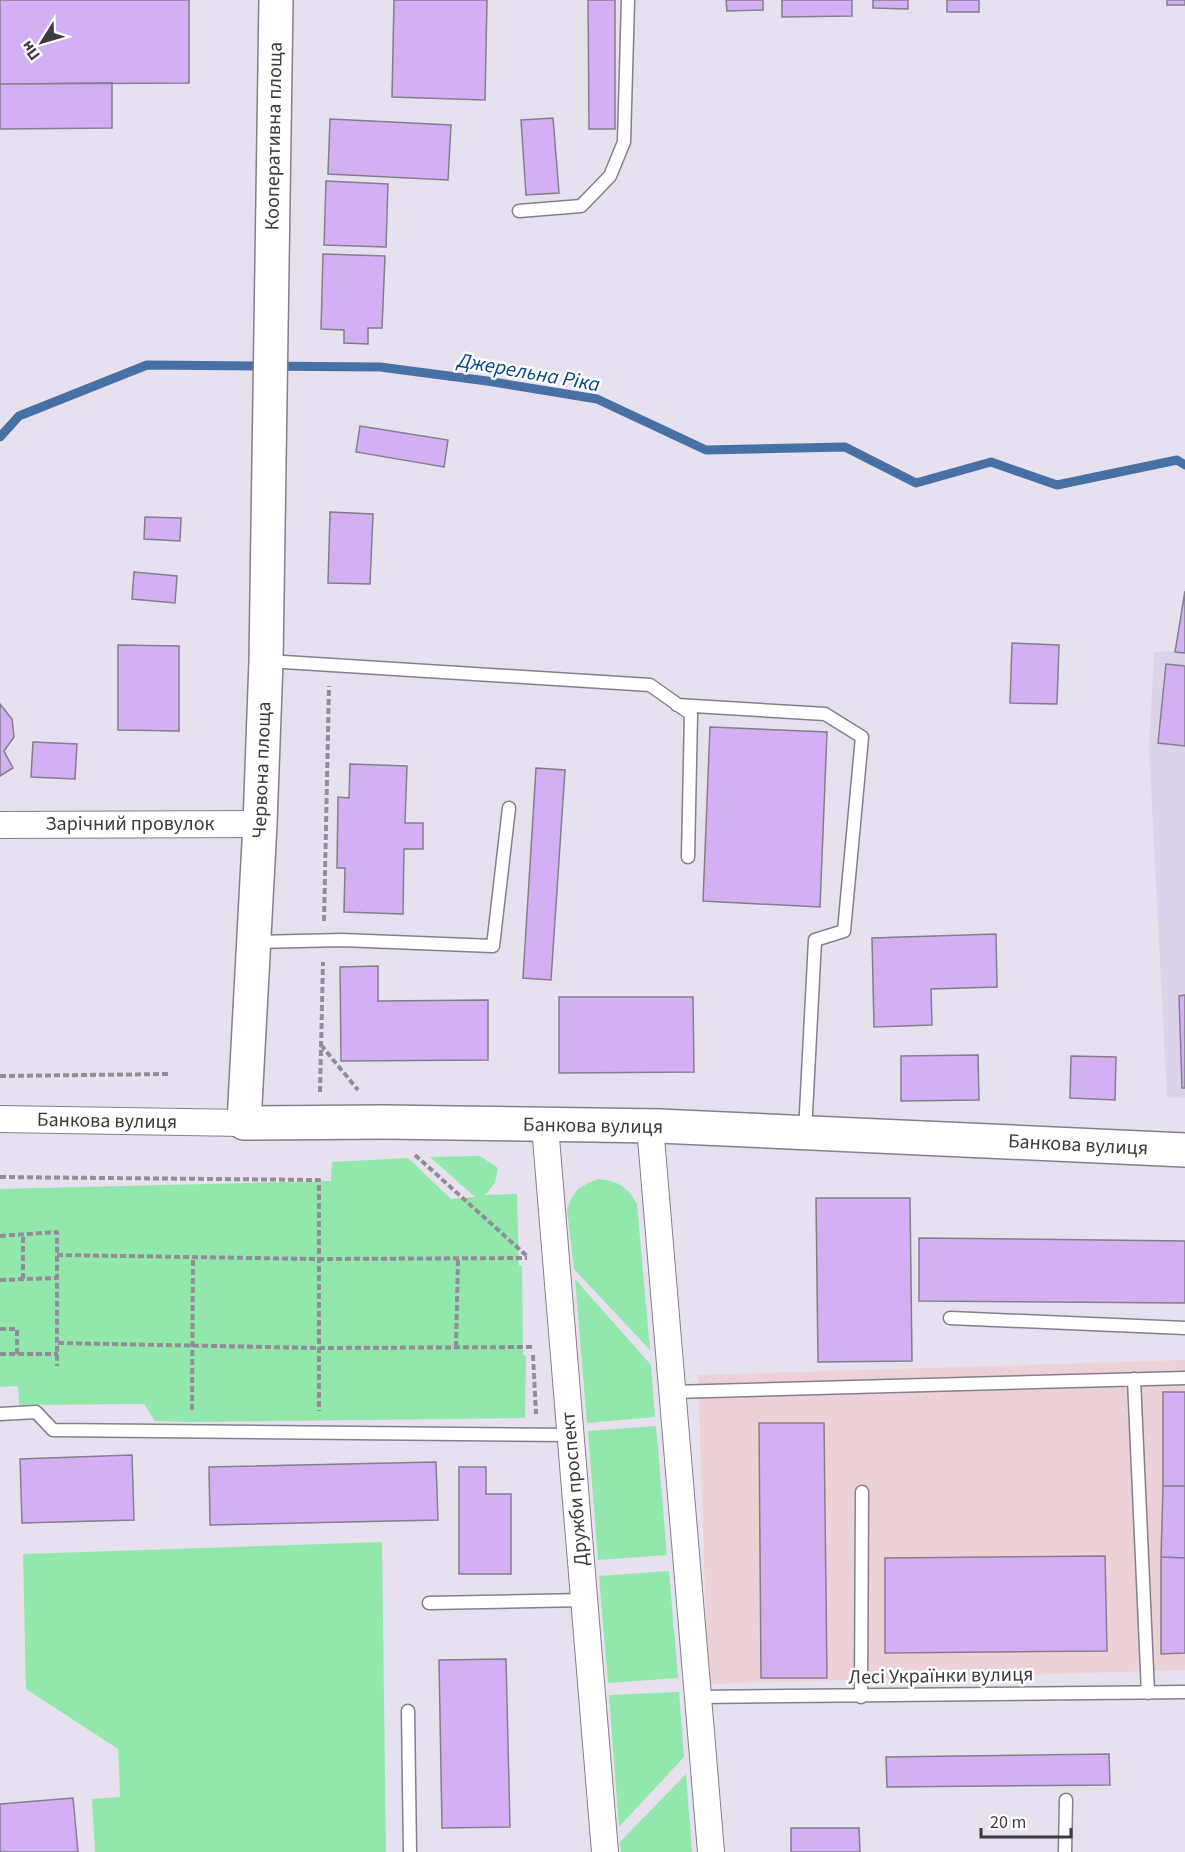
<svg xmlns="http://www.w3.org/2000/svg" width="1185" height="1852" font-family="'Source Sans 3',sans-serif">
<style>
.built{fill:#ddd3e8}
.education{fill:#ecd2d6}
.green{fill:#92e8ac}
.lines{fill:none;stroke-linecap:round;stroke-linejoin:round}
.stream{stroke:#4771a5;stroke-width:9}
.building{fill:#d3b0f4;stroke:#847e8b;stroke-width:1.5}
.lane-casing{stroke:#857f8c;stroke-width:15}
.street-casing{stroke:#857f8c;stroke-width:28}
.secondary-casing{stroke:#857f8c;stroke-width:36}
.path{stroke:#928d97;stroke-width:4;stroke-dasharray:6 3;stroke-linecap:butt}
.lane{stroke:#fff;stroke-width:12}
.street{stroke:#fff;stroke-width:26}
.secondary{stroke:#fff;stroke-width:33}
.labels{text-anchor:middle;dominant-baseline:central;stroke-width:5;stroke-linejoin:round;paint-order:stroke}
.street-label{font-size:20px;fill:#3d3a40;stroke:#fff}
.water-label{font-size:21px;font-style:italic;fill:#004888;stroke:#fff}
</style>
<rect width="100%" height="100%" fill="#e7e0ee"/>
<!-- built -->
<path class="built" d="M1185,587V1098H1167L1149,748L1154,652L1175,651Z"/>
<!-- education -->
<path class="education" d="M1185,1360V1670L708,1684L698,1375Z"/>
<!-- green -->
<path class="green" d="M480,1156L498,1168L495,1183L485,1195L517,1194L519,1265L522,1266L523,1355L526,1356L525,1418L184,1422L155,1421L144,1404L19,1405L18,1386L0,1387V1189L331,1181L332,1162L408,1158L451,1199L475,1197L430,1157Z
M599,1179C618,1181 628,1187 637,1204L650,1350L574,1269L567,1210L571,1199L578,1189L588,1183Z
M575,1279L651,1365L655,1417L587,1423Z
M656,1426L667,1555L598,1560L588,1431Z
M382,1542L386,1852H95L92,1799L120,1797L118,1749L26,1689L23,1554Z
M669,1571L678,1678L608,1683L599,1576Z
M679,1692L684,1757L619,1827L609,1695Z
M686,1774L692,1852H621L620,1842Z"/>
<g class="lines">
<!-- stream -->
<path class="stream" d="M0,437L19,416L147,365L380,367L487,381L597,399L706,450L845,447L916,483L991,462L1057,485L1177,460L1185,465"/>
</g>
<!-- building -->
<path class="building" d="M0,0H189V83L0,84Z
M394,0H487L485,100L392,97Z
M588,0H615V129H589Z
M726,0H763V10L727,11Z
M782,0H852V16L782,17Z
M873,0H908V9L873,8Z
M947,0H979V12H947Z
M1167,0H1185V5H1167Z
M112,83V128L0,129V84Z
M553,118L559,193L526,195L521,120Z
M330,119L451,125L448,180L328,174Z
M326,181L388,184L386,247L324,245Z
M323,254L385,256L382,328H368V344L344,343V330L321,329Z
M360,426L448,440L444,467L356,452Z
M330,512L373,514L370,584L328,583Z
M145,517L181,518L180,541L144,539Z
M134,572L177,576L175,603L132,599Z
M1185,591V653L1175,652Z
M1012,643L1059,645L1057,704L1010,703Z
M118,645L179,646V731L118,730Z
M1166,664L1185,666V746L1158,743Z
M0,704L12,719L14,737L4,751L13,768L0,776Z
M710,727L827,732L820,907L703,901Z
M33,742L77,744L75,779L31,777Z
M350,764L407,766L405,823H423V849H404L403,914L344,912L345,868H337L338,797L349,798Z
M536,768L565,770L551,980L523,978Z
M996,934L997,987L931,989L932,1025L874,1027L872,938Z
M378,966V1001L488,1000V1060L341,1061L340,967Z
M1185,995V1088H1182L1179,996Z
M559,997H693L694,1072L559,1073Z
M978,1055L979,1100L901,1101V1056Z
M1071,1056L1116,1057L1115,1100L1070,1098Z
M816,1198H910L912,1361L818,1362Z
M919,1238L1185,1241V1303L919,1301Z
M1163,1392H1185V1486H1163Z
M759,1423H824L827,1678H761Z
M132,1455L134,1520L22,1523L20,1459Z
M436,1462L438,1520L210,1525L209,1467Z
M459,1467H486V1494H511V1574H459Z
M1163,1486H1185V1558L1161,1557Z
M1105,1556L1107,1651L885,1653V1558Z
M1161,1557L1185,1558V1653L1161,1654Z
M506,1659L510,1827L442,1828L439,1660Z
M1109,1754L1110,1785L887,1787L886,1757Z
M73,1798L78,1852H0V1804Z
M791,1828H859L860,1852H791Z"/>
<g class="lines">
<!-- lane casing -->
<g class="lane-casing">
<path id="lane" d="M519,211L581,206L610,176L624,142L628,0
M268,661L650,685L691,714L688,857
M677,705L825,714L862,737L844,931L815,940L805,1132
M255,942L342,940L493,946L509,808
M950,1318L1185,1328
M1134,1379L1148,1693
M672,1392L1185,1378
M0,1414L36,1412L53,1430L571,1435
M429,1603L585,1600
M698,1697L1185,1692
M861,1697L862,1492
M408,1711L410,1852
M1065,1852L1066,1800"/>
</g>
<!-- street casing -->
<g class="street-casing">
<path id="street" d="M0,825L260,824
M0,1119L244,1123
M545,1126L605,1852
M650,1126L711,1852"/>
</g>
<!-- secondary casing -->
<g class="secondary-casing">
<path id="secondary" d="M276,0L266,661L260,824L244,1123L383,1122L659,1126L1185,1150"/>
</g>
<!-- path -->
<path class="path" d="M324,921L329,686
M321,1045L358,1090
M0,1076L168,1074
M320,1092L323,962
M415,1155L527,1256
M0,1177L319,1180V1411
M0,1236L57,1232V1366
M57,1255L319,1259L527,1258
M23,1279V1235
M0,1280L57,1278
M0,1329H17V1354
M58,1343L319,1348L533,1347
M456,1347L458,1258
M0,1354H58
M533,1355L536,1414
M192,1410L193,1257"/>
<!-- lane -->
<use href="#lane" class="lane"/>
<!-- street -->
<use href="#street" class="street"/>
<!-- secondary -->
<use href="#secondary" class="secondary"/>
</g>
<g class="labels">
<!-- street labels -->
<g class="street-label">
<text transform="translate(274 136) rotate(-89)">Кооперативна площа</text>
<text transform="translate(262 770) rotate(-88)">Червона площа</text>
<text x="130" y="824">Зарічний провулок</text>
<text transform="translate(107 1121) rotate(1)">Банкова вулиця</text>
<text transform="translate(593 1126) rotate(1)">Банкова вулиця</text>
<text transform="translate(1078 1145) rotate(3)">Банкова вулиця</text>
<text transform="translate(575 1489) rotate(-95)">Дружби проспект</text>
<text transform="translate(941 1676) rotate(-1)">Лесі Українки вулиця</text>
</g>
<!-- water labels -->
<g class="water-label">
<text transform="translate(529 372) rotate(10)">Джерельна Ріка</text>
</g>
</g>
<!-- north arrow -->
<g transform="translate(42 42) rotate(233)" stroke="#ffffff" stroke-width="4.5" paint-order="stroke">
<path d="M0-4.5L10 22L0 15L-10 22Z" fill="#3d3a40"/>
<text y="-9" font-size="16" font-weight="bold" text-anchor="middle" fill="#3d3a40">Пн</text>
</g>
<!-- scale -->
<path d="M981 1828v9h90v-9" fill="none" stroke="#3d3a40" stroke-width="3"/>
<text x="990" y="1828" font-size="18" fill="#3d3a40" stroke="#ffffff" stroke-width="4.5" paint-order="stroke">20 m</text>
</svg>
